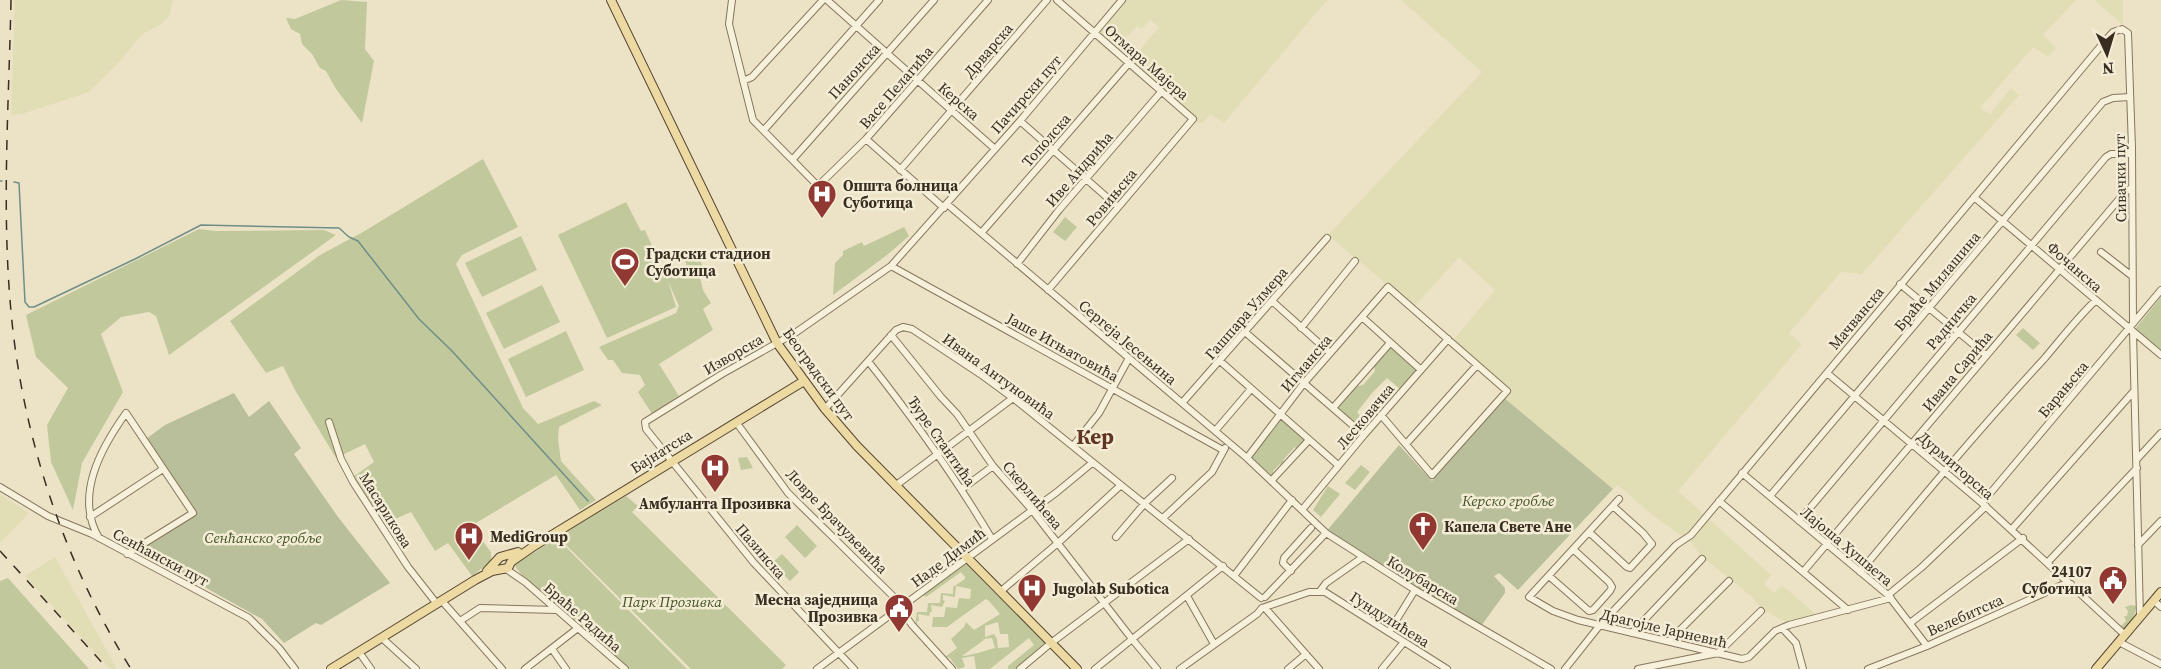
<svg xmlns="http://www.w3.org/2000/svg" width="2161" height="669" font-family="'Source Serif 4',serif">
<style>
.farmland{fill:#e1ddb5}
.green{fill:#c1c99c;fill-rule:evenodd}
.cemetery{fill:#b8bf9a}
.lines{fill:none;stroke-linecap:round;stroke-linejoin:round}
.stream{stroke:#6f8e88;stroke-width:1.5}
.minor-casing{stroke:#86765e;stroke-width:8}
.major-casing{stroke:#554431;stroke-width:10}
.minor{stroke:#f7f0da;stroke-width:6}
.major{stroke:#ecdaa2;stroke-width:8}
.rail{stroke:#382d20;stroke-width:1.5;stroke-dasharray:10 10;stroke-linecap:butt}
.labels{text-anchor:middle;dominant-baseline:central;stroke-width:5;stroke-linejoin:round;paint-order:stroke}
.street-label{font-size:15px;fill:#382d20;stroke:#f4edd6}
.poi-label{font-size:15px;font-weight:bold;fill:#382d20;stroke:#f4edd6;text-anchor:start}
.park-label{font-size:15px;font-style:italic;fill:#455328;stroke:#f4edd6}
.district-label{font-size:21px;font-weight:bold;fill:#613423;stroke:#f4edd6}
</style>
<rect width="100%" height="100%" fill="#ece3c7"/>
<!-- farmland -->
<path class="farmland" d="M15,0H173L169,17L161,24L142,34L121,60L89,92L22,114L11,115Z
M1117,0H1327L1224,123L1210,114L1203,123L1193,122L1121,63L1133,46L1139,51L1159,27L1150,20L1141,29L1137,26L1111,54L1088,34Z
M1401,0H2076L2043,35L2056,48L2048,57L2033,47L1980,108L1990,114L2011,88L2019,95L1862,274L1841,272L1789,333L1802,344L1678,491L1771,575L1764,584L1774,593L1782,585L1815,614L1787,623L1762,609L1751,596L1700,555L1691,542L1655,517L1618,485L1613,489L1503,397L1507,392L1450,344L1495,290L1459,257L1414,307L1328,235L1482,72Z
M2094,0H2123V25Z
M0,494L29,513L0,543Z
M55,557L117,669H110L25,576Z"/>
<!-- green -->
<path class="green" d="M341,0L367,2L365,49L374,61L362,123L336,89L326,71L320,68L312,54L302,44L300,34L291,29L286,18L295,19Z
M483,159L518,227L462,255L456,264L523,408L538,424L594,401L602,405L559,427L558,439L561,461L596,500L580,510L556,475L471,526L491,552V561L472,576L448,543L435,551L411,512L386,523L353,477L374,462L365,444L336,458L295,390L283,366L266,373L230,321L320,255L363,232Z
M626,202L641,231L645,230L661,266L672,261L678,275L688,273L684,254L697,252L703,267L698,270L703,290L711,303L703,309L713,330L659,364L679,396L652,414L638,392L645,385L640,375L622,373L613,360H608L599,347L676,313L679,306L668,281L676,307L607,338L558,235Z
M1065,217L1077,227L1065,241L1053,232Z
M904,227L909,236L887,255L833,295L835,263L843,255V251L862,242L864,246Z
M199,229L216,231L324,230L336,235L169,355L156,316L149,312L121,317L101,334L123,392L82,463L73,510L51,462L47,425L68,388L36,357L26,315Z
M521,236L537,270L482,297L465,263Z
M542,285L560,322L504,349L486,313Z
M2161,297V350L2135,329Z
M2023,328L2040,343L2033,350L2016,335Z
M566,331L584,370L526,397L508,359Z
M1390,344L1419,369L1401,390L1387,378L1372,393L1357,412L1360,416L1353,424L1335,408L1356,384L1359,386L1363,385L1375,371L1373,364Z
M1283,417L1306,438L1297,449L1295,447L1283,460L1285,462L1282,466L1280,464L1273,471L1275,474L1271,479L1249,456L1277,419L1280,420Z
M747,457L753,468L741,470L738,458Z
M1361,465L1370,472L1355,490L1345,483Z
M1328,486L1340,494L1321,517L1313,510Z
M626,496L638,506L632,512L786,665L782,669H691L558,537Z
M797,525L817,546L805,558L785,537Z
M557,538L687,669H630L528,583L514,565Z
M782,554L799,572L790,581L772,563Z
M968,557L1051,643L1020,669H1008V666L1034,645L1029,638L990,669H976L974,656L962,658L965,667L958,669L950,658L945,657L957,648L951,639L964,627L966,622L974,630L1000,614L989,601L986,599L947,627H932L933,617H944L946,607L957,608L959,598L970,599L971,589L956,586L955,597L943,595V600L945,601L942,607L931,605L932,612H930L929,616L918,614L919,621H917V626H915L917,612H927L928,603H940L941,593L953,594V587L965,579V577L961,572L926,597L920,593ZM998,622L1000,634H1008L1009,647L998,648L997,639L994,634L985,637V626ZM992,638L995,648C985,650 975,655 962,656L984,640L983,639Z
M8,578L89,669H0V581Z
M2131,605L2136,606C2136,615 2130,625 2124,630L2119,628L2126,621L2124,616H2127L2128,611L2125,607Z"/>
<!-- cemetery -->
<path class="cemetery" d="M234,393L249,417L269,401L301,448L294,454L338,517L390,583L321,625L316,623L284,643L262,619L188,578L134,552L195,513L146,439L165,425Z
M1503,397L1613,489L1518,590L1499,573L1494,576L1505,588V593L1481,626L1325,533L1399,445L1432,481Z"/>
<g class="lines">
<!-- stream -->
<path class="stream" d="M0,181H2
M14,182L19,183L25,302L29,307H34L135,259L201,225L339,228L349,237L358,241L419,319L452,351L588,501"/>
<!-- minor casing -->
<g class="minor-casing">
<path id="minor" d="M732,0L729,24L753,120L818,186L866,139L988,0
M827,0L995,149
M743,81L752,77L823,0
M1020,121L1118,207
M764,130L879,0
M866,139L944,208
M793,159L934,0
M900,170L1047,0
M1974,197L2161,355
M947,204L1247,458L1326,533L1415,590L1551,669
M982,232L1129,63
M2101,252L2132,276
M1017,264L1059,210L1161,92
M891,266L1223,450
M1900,284L1986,355
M1048,290L1193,119L1057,0
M1272,301L1330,353
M1362,317L1420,369
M1301,328L1355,261
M1245,332L1364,435
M2133,332L2140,617
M891,335L941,397L957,414L993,466L1032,510L1132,639L1157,669
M868,361C913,418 955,477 992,539
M1220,361L1338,465
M1827,373L1982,503L2125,635
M1182,403L1327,238
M1333,408L1390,343
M825,409L896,330L903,327L912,329L983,376L1013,398L1261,598
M329,422L341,459L353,482L408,567L437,604
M736,422L788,493L903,606
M1215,431L1251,389
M1406,444L1477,365
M1073,446L1099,413L1129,358
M1247,458L1304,383L1388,287L1507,391L1432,475L1381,415
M2137,459L2161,433
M1742,473L1888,595L1927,646
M1271,481L1309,440
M895,486L1013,398
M0,487L48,516L92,534L249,618L279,648L295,669
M962,489L993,466
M1770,496L2103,102L2113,98L2130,97
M1619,499L1529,597L1553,611L1578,620L1742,659L1749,657L1775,631L1789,625L1891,598
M1719,501L1848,610
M1982,503L2161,290
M1302,510L1364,435L1448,339
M90,517L163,469
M1163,518L1212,472L1225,448
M1799,521L2106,157L2111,154H2131
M2012,529L2134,391
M1589,532L1627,567L1630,568L1652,544L1643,533L1613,506
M1116,537L1145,503L1172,478
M99,538C74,496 101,448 126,413L193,513L127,554
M2138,545L2161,521
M2048,562L2137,468
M506,569L525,582L625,669
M1291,571L1283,563L1284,558L1311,528
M1803,572L2126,191L2132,188
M1860,572C1920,500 1980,428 2044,359C2061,339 2077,318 2096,300
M1234,576L1292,500
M1549,576L1589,611L1593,610L1610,591L1612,587L1609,582L1573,549
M1001,591L1058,543L1121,485
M1320,591L1326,583L1363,557
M1888,595L1922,567L1986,506
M1187,596L1214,644
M1265,597L1326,533
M442,601L502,669
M2154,601L2161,607
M900,608L912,625L952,669
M1262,608L1309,592H1325L1447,669
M1265,608L1319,669
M460,621L480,608L557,610
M1910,623L2023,538
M1782,628L1796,643L1803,669
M1389,632L1415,590
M1632,633L1702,559
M382,638L416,669
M1669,641L1729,581
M2119,642L2161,664
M552,649L566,669
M359,652L371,669
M525,669L578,628
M817,669L1057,492L1092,463
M854,669L754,563L646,429L645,422L722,374L795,333L891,266L1020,121L1122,0
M1020,669L1051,643L1189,539
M1095,669L1223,566
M1180,669L1257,614L1262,608
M1288,669L1306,654
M1382,669L1404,642
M1565,669L1600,625L1676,545L1691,535L2105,41L2113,32L2122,29L2128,33L2132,148L2133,323
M1638,669L1718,653L1761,611
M1868,669L1927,646L2062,585L2071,584"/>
</g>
<!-- major casing -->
<g class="major-casing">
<path id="major" d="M611,0L777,343L825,409L857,446L1077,669
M487,571L500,557L518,552
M331,669L475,580L492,571L508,568L511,562L534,546L804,381
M2096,669L2161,592"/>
</g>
<!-- minor -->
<use href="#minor" class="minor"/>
<!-- major -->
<use href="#major" class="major"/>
<!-- rail -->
<path class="rail" d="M11,0C9,100 2,201 10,300C20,430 62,559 131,669
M0,551L108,669"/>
</g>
<!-- icons -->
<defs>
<g id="hospital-pin" transform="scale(1.5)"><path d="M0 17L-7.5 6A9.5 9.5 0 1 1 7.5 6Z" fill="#913832" stroke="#f4edd6"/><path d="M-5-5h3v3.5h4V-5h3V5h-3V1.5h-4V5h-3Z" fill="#fff"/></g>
<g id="stadium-pin" transform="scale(1.5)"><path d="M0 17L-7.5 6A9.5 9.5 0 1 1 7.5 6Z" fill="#913832" stroke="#f4edd6"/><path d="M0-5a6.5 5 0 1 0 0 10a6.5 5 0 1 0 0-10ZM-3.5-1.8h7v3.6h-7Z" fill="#fff"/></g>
<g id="church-pin" transform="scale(1.5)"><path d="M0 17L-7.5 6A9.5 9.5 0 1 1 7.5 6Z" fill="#913832" stroke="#f4edd6"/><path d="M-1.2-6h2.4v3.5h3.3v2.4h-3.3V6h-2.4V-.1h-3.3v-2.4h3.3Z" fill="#fff"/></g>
<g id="civic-pin" transform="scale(1.5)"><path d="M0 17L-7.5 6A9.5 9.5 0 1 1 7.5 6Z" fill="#913832" stroke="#f4edd6"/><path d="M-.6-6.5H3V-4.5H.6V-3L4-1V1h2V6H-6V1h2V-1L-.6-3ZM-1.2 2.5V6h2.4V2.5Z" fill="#fff"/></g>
</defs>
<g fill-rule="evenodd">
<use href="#hospital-pin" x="822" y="194"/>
<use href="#stadium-pin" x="625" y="262"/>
<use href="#hospital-pin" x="715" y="468"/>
<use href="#church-pin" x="1423" y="526"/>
<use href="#hospital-pin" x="469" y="536"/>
<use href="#civic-pin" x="2113" y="580"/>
<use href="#hospital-pin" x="1032" y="588"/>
<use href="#civic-pin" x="899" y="608"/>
</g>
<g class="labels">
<!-- street labels -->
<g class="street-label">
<text transform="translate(988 50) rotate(-49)">Дрварска</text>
<text transform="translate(1147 62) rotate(41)">Отмара Мајера</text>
<text transform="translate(854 71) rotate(-48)">Панонска</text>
<text transform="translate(896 87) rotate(-49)">Васе Пелагића</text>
<text transform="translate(1026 94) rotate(-49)">Пачирски пут</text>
<text transform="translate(959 101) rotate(41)">Керска</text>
<text transform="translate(1046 140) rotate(-49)">Тополска</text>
<text transform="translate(1079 169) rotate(-49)">Иве Андрића</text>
<text transform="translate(2120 178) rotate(-91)">Сивачки пут</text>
<text transform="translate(1111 197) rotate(-50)">Ровињска</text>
<text transform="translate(2075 267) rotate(41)">Фочанска</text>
<text transform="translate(1937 281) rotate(-50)">Браће Милашина</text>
<text transform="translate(1246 313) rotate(-49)">Гашпара Улмера</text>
<text transform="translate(1856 318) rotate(-50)">Мачванска</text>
<text transform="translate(1951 321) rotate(-50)">Радничка</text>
<text transform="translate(1128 342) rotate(40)">Сергеја Јесењина</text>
<text transform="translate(1063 347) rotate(29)">Јаше Игњатовића</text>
<text transform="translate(733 354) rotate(-30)">Изворска</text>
<text transform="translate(1306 363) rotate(-50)">Игманска</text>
<text transform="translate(1957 371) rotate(-50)">Ивана Сарића</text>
<text transform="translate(819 374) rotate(54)">Београдски пут</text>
<text transform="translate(999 376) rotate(36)">Ивана Антуновића</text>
<text transform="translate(2063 389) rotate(-50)">Барањска</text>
<text transform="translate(1365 416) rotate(-50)">Лесковачка</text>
<text transform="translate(942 441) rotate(55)">Ђуре Стантића</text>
<text transform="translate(661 451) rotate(-32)">Бајнатска</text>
<text transform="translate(1956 465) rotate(41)">Дурмиторска</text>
<text transform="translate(1033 495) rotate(50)">Скерлићева</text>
<text transform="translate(386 510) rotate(58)">Масарикова</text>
<text transform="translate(837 521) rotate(46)">Ловре Брачуљевића</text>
<text transform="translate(1847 546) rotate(40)">Лајоша Хушвета</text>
<text transform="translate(761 551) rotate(49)">Пазинска</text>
<text transform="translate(161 557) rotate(28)">Сенћански пут</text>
<text transform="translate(948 557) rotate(-37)">Наде Димић</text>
<text transform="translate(1423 580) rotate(31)">Колубарска</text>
<text transform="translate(1965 615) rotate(-24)">Велебитска</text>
<text transform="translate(583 617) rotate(41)">Браће Радића</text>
<text transform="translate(1390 619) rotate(32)">Гундулићева</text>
<text transform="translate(1664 628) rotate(13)">Драгојле Јарневић</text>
</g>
<!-- poi labels -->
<g class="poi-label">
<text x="843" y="185">Општа болница<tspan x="843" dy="17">Суботица</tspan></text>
<text x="646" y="253">Градски стадион<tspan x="646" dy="17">Суботица</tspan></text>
<text x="715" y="503" text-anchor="middle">Амбуланта Прозивка</text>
<text x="1444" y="526">Капела Свете Ане</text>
<text x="490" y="536">MediGroup</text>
<text x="2092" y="571" text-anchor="end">24107<tspan x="2092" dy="17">Суботица</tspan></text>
<text x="1053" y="588">Jugolab Subotica</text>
<text x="878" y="599" text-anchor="end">Месна заједница<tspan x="878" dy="17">Прозивка</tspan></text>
</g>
<!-- park labels -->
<g class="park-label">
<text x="1508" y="500">Керско гробље</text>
<text x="263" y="537">Сенћанско гробље</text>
<text x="672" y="601">Парк Прозивка</text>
</g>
<!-- district labels -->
<g class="district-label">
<text x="1095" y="436">Кер</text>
</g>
</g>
<!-- north arrow -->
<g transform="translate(2107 54) rotate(176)" stroke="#f4edd6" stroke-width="4.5" paint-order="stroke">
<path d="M0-4.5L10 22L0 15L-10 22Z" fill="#382d20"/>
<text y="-9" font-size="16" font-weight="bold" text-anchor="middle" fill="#382d20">N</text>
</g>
</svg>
